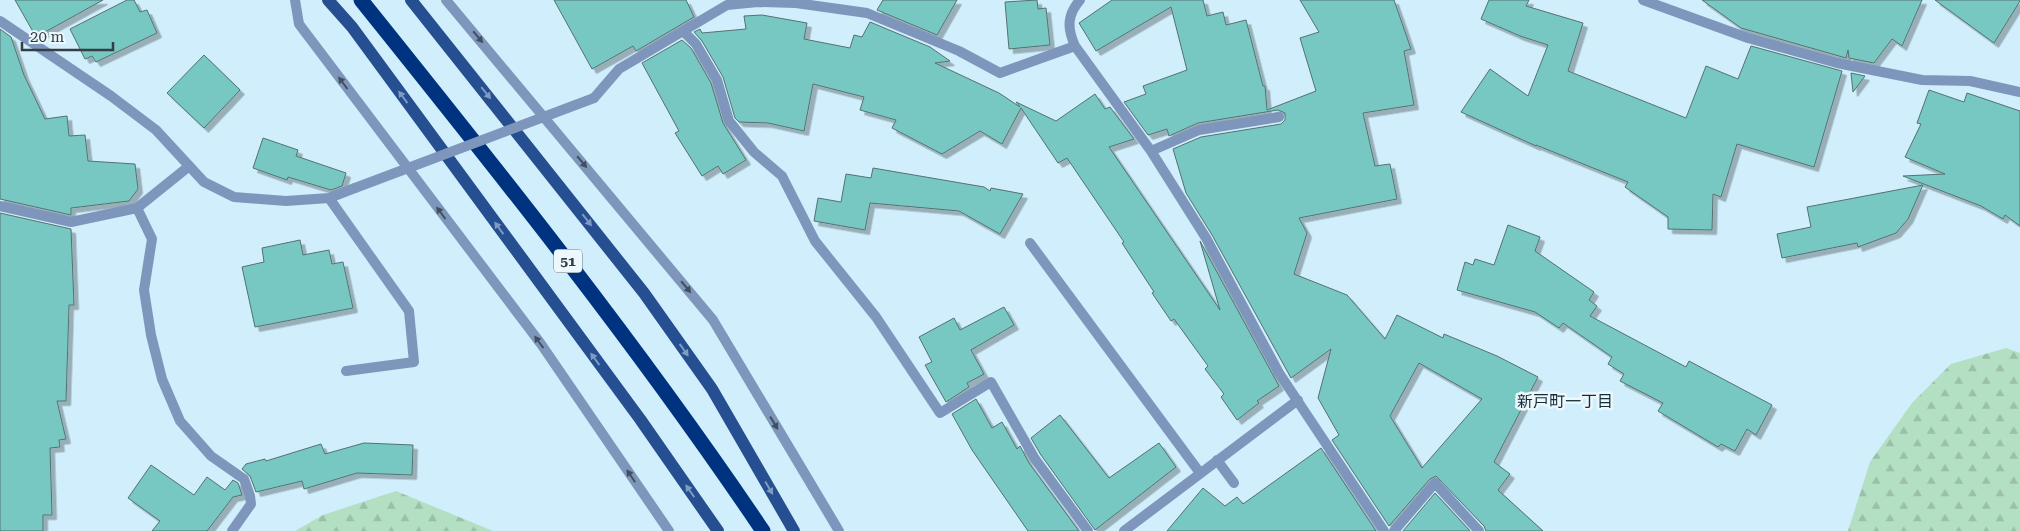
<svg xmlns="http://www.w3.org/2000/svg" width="2020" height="531" font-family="'Roboto Serif','Noto Sans JP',serif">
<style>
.forest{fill:url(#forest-firs)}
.building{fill:#77c7c2;stroke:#537270;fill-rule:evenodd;filter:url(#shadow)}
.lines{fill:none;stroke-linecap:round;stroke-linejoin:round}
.minor{stroke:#7e96bb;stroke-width:10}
.primary{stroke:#254f90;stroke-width:12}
.motorway{stroke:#00337f;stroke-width:15}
.minor-bridge{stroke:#7e96bb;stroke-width:10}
.oneway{fill:#42505c}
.oneway2{fill:#7f9bc1}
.labels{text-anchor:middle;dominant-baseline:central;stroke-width:5;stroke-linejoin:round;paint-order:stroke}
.shield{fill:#ecf8fd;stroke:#6a767c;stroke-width:1}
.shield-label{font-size:14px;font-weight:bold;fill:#333f44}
.neighbourhood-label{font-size:16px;fill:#142d37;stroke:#ecf8fd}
</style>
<defs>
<pattern id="forest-firs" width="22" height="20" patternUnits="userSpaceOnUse" patternTransform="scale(1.25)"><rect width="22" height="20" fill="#b3dfc2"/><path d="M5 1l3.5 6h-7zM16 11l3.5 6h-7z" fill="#9ac0a8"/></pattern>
<filter id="shadow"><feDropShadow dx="4.5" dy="4.5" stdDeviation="0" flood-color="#0004"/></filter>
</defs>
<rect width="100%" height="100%" fill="#d0eefb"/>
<!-- forest -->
<path class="forest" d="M2006,348L2020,353V531H1848L1870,462L1912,403L1951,364Z
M396,491L493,531H295L323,515Z"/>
<!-- building -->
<path class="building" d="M15,0H103L36,37Z
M127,0H134L140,12L147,10L157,33L96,62L92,56L85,59L70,29Z
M554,0H686L694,17L636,51L633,46L592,69Z
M883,0H957L937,35L877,10Z
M1037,0L1038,9L1046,8L1050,45L1009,49L1005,2Z
M1112,0H1203L1207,16L1223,12L1226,25L1246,20L1263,86H1265L1267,110L1316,91L1300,38L1319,32L1300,0H1394L1411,49L1404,51L1414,105L1363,113L1375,166L1390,164L1397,199L1299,218L1307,233L1294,274L1347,295L1385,339L1397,315L1443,338L1444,334L1497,356L1538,377L1494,462L1510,474L1498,490L1543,531H1486L1484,526L1436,476L1430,479L1389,526L1332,440L1339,435L1318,398L1331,349L1291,378L1212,235L1186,193L1173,149L1201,137L1281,124L1285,120V113L1278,110L1198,123L1169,136L1167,129L1148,135L1124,102L1146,94L1143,86L1187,70L1171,7L1096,51L1079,23ZM1419,363L1482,399L1422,468L1390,416Z
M1489,0H1529L1526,6L1583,23L1568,71L1686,118L1706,66L1738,79L1751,46L1842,71L1814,167L1737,144L1721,197L1713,194L1712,230L1668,229V217L1625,187L1628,182L1536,145V146L1461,112L1490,69L1528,96L1548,45L1520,36L1481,19Z
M1702,0H1922L1902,46L1892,39L1874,63L1849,58L1848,50L1846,58L1741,28Z
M1935,0H2020V1L1994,43Z
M762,15L807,23L804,39L850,48L854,35L862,37L870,22L930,47L950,61L935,63L999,93L1020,107L1016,102L1056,121L1095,94L1105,109L1110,107L1134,139L1109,147L1220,310L1200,241L1279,386L1257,401L1259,403L1237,420L1221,397L1224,394L1205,369L1208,366L1174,319L1171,321L1152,293L1154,292L1122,243L1124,242L1067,158L1058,163L1021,108L1002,144L980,131L942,154L892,128L896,120L860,110L864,97L813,84L804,131L768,123L739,122L735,118L723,77L702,41L694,32L700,29L702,33L746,29L744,16Z
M0,29L11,37L24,75L45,119L67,116L69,136L85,135L88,161L135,164L138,189L129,201L71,208V215L0,199Z
M682,40L691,48L711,83L723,123L746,160L723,174L718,166L702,176L675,133L679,131L642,63Z
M204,55L240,90L204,128L167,93Z
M1851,73L1865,76L1853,92Z
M1929,90L1964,102L1967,93L2020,111V226L2005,215L2003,219L1981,206L1903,176L1945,174L1905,157L1921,124L1917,123Z
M263,138L298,150L296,156L346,173L342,186L331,190L288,177L287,180L253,168Z
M873,168L984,187L990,191L991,188L1023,194L1000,234L959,211L870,203L865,230L814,221L818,198L841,202L846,174L871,178Z
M1923,185L1908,219L1896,233L1858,247L1857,243L1782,258L1777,234L1811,227L1807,207Z
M0,213L71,229L74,305H69L66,401H57L66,439L59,440L60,447L50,448L52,515H43V531H0Z
M1508,225L1540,237L1535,251L1594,292L1589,300L1597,306L1590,316L1686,367L1689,361L1772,405L1756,435L1747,429L1735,451L1721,444L1718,447L1658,411L1663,403L1620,381L1624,374L1608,364L1612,357L1563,323L1559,328L1535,312L1457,290L1465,262L1473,265L1475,259L1494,265Z
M300,240L303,255L329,250L332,264L343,262L353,308L255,327L242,267L264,262L262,248Z
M1004,307L1014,325L971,350L984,374L967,383L969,387L946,402L925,365L932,362L919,337L954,318L960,330Z
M976,399L992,428L1002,422L1017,449L1020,446L1029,463L1079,531H1028L972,450L952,414Z
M1060,415L1109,478L1159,443L1176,467L1095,530L1041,455L1031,438Z
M364,443L413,445L412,475L357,473L304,489L302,481L256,492L250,476L242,469L246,464L265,459L266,461L321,444L325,454Z
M1321,448L1376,531H1167L1203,488L1225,506L1237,497L1243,504Z
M151,465L194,495L207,477L225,490L233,480L238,483L242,495L233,497L207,531H152L160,521L128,498Z
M1435,493L1470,531H1403Z"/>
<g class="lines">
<!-- minor -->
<path class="minor" d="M295,0L299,24L541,344L669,531
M446,0L713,320L839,531
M1080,0C1067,15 1067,28 1075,46L1151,151L1206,238L1279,373L1384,531
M1643,0L1748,38L1837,63L1922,80L1970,81L2020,92
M0,21L111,96L156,130L204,182L234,197L286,201L329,198L355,188
M684,32L696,44L717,80L729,121L754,152L782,176L815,241L876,317L940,413L991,382L1035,459L1088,531
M594,98L619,69L727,5L758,2L796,3L867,13L959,51L1000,73L1075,46
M1151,151L1199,130L1279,117
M329,198L409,311L414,362L346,371
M0,206L71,222L137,208L188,167
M137,208L152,239L144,290L151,335L162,379L180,421L211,456L244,479L250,496L251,504L232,531
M1030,243L1200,473
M1217,460L1234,483
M1124,531L1298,400
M1394,531L1435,483L1479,531"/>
<!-- primary -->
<path class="primary" d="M328,0L352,27L640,419L718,531
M411,0L644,293L712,389L794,531"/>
<!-- motorway -->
<path class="motorway" d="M361,0C500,173 639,347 763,531"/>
<!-- minor-bridge -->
<path class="minor-bridge" d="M355,188L594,98"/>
</g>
<!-- one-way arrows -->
<defs><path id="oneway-solid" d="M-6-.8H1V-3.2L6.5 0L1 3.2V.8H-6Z" transform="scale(1.25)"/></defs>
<g class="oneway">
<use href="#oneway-solid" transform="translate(478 37) rotate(50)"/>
<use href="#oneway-solid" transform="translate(343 83) rotate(-127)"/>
<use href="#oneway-solid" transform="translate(582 162) rotate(50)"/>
<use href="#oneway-solid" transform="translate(441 213) rotate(-127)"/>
<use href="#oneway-solid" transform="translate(686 287) rotate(50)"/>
<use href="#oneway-solid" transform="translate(539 342) rotate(-126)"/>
<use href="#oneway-solid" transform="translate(774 423) rotate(59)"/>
<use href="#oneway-solid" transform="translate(631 476) rotate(-124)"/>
</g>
<g class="oneway2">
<use href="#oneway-solid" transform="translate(486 93) rotate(51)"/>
<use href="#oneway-solid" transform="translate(403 97) rotate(-126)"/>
<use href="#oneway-solid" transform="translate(587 220) rotate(52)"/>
<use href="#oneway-solid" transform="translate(499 228) rotate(-126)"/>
<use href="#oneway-solid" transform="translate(684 350) rotate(55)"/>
<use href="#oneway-solid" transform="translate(595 359) rotate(-126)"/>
<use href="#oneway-solid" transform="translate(769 488) rotate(60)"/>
<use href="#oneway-solid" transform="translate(690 491) rotate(-125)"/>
</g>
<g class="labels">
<!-- shield labels -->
<rect class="shield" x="554" y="249.5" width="28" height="23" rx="4"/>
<g class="shield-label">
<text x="568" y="261">51</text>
</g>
<!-- neighbourhood labels -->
<g class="neighbourhood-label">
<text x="1565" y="401">新戸町一丁目</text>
</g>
</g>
<!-- scale -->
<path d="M22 42v8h91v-8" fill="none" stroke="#333f44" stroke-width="2.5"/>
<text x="30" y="42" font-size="15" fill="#333f44" stroke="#ecf8fd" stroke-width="4" paint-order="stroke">20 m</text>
</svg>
